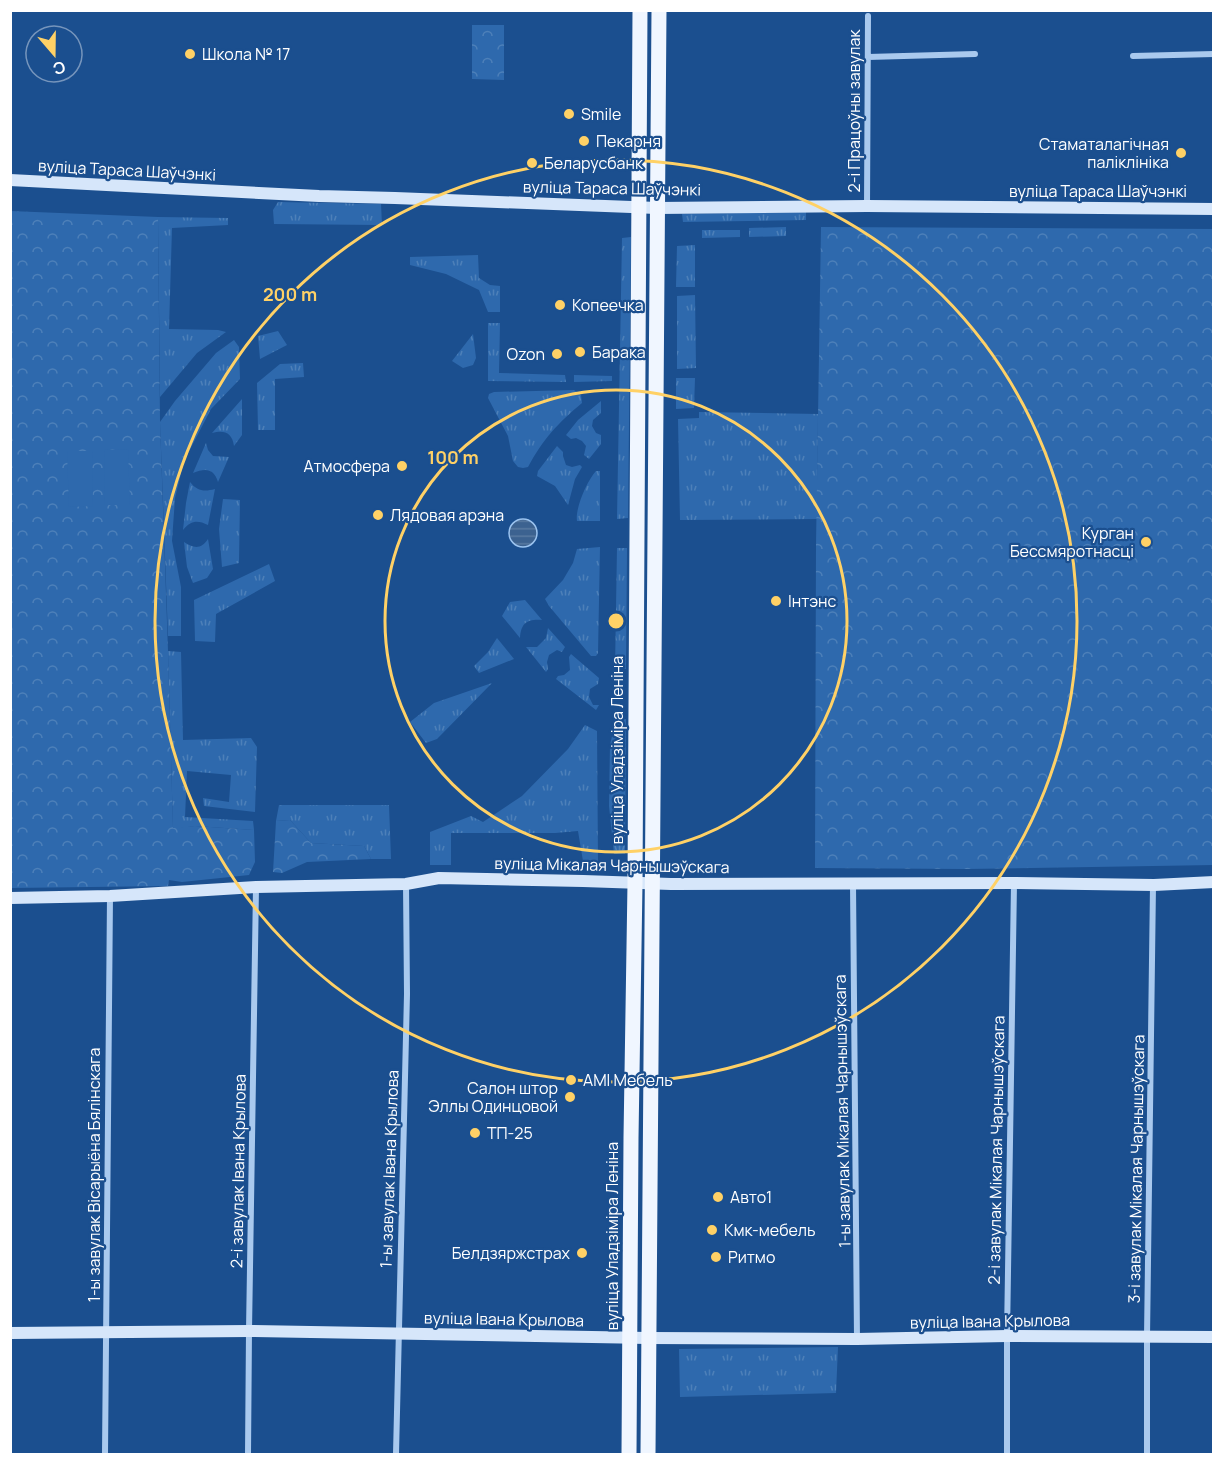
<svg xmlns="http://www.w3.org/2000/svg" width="1224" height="1465" font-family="Manrope,sans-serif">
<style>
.grass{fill:url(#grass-tufts)}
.forest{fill:url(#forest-crowns)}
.pitch{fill:#2e69ad}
.water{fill:url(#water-rules);stroke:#9cc4f0;stroke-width:1.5}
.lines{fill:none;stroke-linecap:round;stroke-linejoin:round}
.street{stroke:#a9c9ee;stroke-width:6}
.secondary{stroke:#d6e6fa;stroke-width:12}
.primary{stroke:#f0f6ff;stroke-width:15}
.ring{fill:none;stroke:#ffd166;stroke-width:3}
.poi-dot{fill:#ffd166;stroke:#1b4f8f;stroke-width:2}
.labels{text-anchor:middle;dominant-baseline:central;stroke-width:4.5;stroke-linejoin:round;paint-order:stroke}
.poi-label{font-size:16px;fill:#fff;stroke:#1b4f8f;text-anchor:start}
.street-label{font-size:16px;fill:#fff;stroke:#1b4f8f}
.centre{fill:#ffd166;stroke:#1b4f8f;stroke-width:3}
.ring-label{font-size:18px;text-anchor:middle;font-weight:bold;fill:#ffd166;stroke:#1b4f8f;stroke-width:4.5;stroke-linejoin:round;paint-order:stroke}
</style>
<defs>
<pattern id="grass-tufts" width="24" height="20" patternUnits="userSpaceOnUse" patternTransform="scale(1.5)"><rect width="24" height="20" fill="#2e69ad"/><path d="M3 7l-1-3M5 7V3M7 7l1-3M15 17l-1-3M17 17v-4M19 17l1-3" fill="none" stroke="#4d80b9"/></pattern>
<pattern id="forest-crowns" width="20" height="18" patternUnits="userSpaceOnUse" patternTransform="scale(1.5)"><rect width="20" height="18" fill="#2e69ad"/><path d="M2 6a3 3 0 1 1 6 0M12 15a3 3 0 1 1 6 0" fill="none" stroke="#4d80b9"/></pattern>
<pattern id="water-rules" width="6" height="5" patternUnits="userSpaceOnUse" patternTransform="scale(1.5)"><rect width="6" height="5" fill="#3c6290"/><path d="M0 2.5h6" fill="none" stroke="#597aa1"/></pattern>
</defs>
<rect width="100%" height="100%" fill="#1b4f8f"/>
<!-- grass -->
<path class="grass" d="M278,202L381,204L382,225L274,224L273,210Z
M806,212V220L683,222L682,214Z
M158,217L228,218V225L172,228L169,329L218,330L226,332L197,353L160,397Z
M786,227V236L749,237V228Z
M702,230H740V237L702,238Z
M631,237L628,518L617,519L622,238Z
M695,245V287H676L677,246Z
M478,255L479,278L490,285L500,286V312H488L479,290L446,274L410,265V257Z
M695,295L696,368L677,369V296Z
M488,323H500L499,373L565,375L566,382L488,381Z
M278,331L287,345L260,359L258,336Z
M473,334L476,358L473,365L463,368L452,361Z
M234,340L239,347L240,379L211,409L184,461L175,498L172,541L181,587V636H168L160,422L175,401L216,353Z
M303,363L304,377L275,379V430H258L257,383L280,364Z
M574,375L612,376V381L574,382Z
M676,378H695L694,408L676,409Z
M574,390L581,395L582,403C558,423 543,439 528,467L523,468L518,467L513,461L508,436L488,398L489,394L494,392Z
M242,399V435L234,446C232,432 224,430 212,433Z
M601,401V413L593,420L592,426L596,433L601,435V444L589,459L584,455L586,446L582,441L576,438L571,439L566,435L578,420Z
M699,412L818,414L817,519L680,520L678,419L699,418Z
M206,443L208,450L213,456L229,457L218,482C214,468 205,468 193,473Z
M557,446L563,452V456L566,465L572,467L580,465L582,467L575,479L568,505L555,486L537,476L538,471Z
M596,471H600V521H577C575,508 587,481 596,471Z
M190,482C197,491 204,492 215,489L208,525C198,520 191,520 183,530L186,503Z
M223,499L240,500L239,563L222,567L219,529Z
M208,539L213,569L207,578L193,583L187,567L184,542C193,548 201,550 208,539Z
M600,547L598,653L596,656H591L549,606L545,599L563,580L573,563L577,549Z
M617,548H627L626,669H615Z
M269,564L275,581L216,614L215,642L195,641L194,600Z
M525,600L542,620C527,619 521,623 520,638L502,616L510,602Z
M548,628L565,647L562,652L557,650L549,655L547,662L548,669L546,672L526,647H537L546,638Z
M497,638L514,659L479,673L474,666L488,652Z
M168,651L181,652L183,740L251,738L257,747L255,812L204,806L203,798L229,802L231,775L187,771L185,817L253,821L254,830L195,826L173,829Z
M571,654L599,678L598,684L590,689L589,697L593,705H599L596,710L556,679L558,676L564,675L570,670L569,657Z
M492,683L437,739L426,743L410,722L434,703Z
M616,719H626L625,854H614L609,806L610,745Z
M585,725L597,731L598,861H583L578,831L555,833H451V865H430V832L471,816L483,822L522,796L568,749Z
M279,805H389L391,859H371L364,846L311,843L290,820L276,821Z
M838,1347L836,1393L680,1397L679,1349Z"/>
<!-- forest -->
<path class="forest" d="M472,25H504V80L472,79Z
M10,211L158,217L160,422L168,651L173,828L195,826L254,830L255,862L249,875L182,882L169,880L168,886L11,888Z
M821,227L1213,229V865L965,869L815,868L816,546Z
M290,820L311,843L364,846L371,859L307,862L282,873L273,872L276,821Z"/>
<!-- pitch -->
<path class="pitch" d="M128,449L130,505H105L104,450Z
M67,451H92L93,506L69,507Z"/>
<!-- water -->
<path class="water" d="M509 533a14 14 0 1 1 28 0a14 14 0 1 1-28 0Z"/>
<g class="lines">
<!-- street -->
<path class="street" d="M1133,56L1214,54
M868,57L975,54
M867,206L868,16
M853,884L857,1339
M105,1454L110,896
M248,1454L249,1331L256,887
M396,1454L407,994L406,884
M1007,1454V1336L1014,883
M1147,1454V1337L1153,885"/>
<!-- secondary -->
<path class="secondary" d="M10,180L319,196L395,198L657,208L867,206L1214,209
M10,898L110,896L256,887L406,884L439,878L583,881L671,884L1014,883L1154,885L1214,882
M10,1333L249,1331L648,1338L857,1339L1007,1336L1214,1337"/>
<!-- primary -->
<path class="primary" d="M629,1454L631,1138L635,883L640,10
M648,1454L659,10"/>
</g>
<!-- distance rings -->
<g class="ring">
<circle cx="616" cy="621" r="231"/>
<circle cx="616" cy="621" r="461"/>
</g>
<!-- markers -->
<g class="poi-dot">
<circle cx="190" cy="54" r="6"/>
<circle cx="569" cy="114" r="6"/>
<circle cx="584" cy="141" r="6"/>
<circle cx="1181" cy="153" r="6"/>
<circle cx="532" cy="163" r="6"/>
<circle cx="560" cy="305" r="6"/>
<circle cx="580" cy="352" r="6"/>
<circle cx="557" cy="354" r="6"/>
<circle cx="402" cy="466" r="6"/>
<circle cx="378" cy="515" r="6"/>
<circle cx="1146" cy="542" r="6"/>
<circle cx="776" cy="601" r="6"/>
<circle cx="571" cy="1080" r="6"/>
<circle cx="570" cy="1097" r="6"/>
<circle cx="475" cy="1133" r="6"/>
<circle cx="718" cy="1197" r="6"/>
<circle cx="712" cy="1230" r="6"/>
<circle cx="582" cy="1253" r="6"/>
<circle cx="716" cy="1257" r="6"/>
</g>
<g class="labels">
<!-- poi labels -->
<g class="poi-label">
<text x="202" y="54">Школа № 17</text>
<text x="581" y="114">Smile</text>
<text x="596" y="141">Пекарня</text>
<text x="1169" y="144" text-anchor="end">Стаматалагічная<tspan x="1169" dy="18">паліклініка</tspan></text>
<text x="544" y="163">Беларусбанк</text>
<text x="572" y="305">Копеечка</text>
<text x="592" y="352">Барака</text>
<text x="545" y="354" text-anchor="end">Ozon</text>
<text x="390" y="466" text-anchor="end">Атмосфера</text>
<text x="390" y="515">Лядовая арэна</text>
<text x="1134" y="533" text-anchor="end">Курган<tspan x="1134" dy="18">Бессмяротнасці</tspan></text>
<text x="788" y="601">Інтэнс</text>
<text x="583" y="1080">AMI Мебель</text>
<text x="558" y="1088" text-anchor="end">Салон штор<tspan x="558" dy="18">Эллы Одинцовой</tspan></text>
<text x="487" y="1133">ТП-25</text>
<text x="730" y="1197">Авто1</text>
<text x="724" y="1230">Кмк-мебель</text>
<text x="570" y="1253" text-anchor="end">Белдзяржстрах</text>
<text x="728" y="1257">Ритмо</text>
</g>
<!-- street labels -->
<g class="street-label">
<text transform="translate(854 111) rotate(-90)">2-і Працоўны завулак</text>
<text transform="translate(127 170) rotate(3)">вуліца Тараса Шаўчэнкі</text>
<text transform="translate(612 188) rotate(1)">вуліца Тараса Шаўчэнкі</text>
<text x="1098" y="191">вуліца Тараса Шаўчэнкі</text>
<text transform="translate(617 750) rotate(-90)">вуліца Уладзіміра Леніна</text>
<text transform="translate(612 865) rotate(1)">вуліца Мікалая Чарнышэўскага</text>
<text transform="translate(842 1111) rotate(-91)">1-ы завулак Мікалая Чарнышэўскага</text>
<text transform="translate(996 1150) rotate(-89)">2-і завулак Мікалая Чарнышэўскага</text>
<text transform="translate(389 1169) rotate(-88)">1-ы завулак Івана Крылова</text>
<text transform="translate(1136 1169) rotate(-89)">3-і завулак Мікалая Чарнышэўскага</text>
<text transform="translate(238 1171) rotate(-89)">2-і завулак Івана Крылова</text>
<text transform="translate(94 1175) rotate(-90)">1-ы завулак Вісарыёна Бялінскага</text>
<text transform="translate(612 1236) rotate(-90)">вуліца Уладзіміра Леніна</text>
<text transform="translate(504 1319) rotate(1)">вуліца Івана Крылова</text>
<text transform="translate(990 1321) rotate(-1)">вуліца Івана Крылова</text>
</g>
</g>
<circle cx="616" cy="621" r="9" class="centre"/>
<g class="ring-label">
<text x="290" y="301">200 m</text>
<text x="453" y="464">100 m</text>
</g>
<!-- border -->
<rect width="1224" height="1465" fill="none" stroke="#ffffff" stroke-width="24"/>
<!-- north arrow -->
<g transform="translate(54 54) rotate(160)"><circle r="28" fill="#1b4f8f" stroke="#7695bc" stroke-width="1.5"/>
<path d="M0-4.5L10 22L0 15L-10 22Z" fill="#ffd166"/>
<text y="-9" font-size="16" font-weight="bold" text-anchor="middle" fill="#ffffff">С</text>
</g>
</svg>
